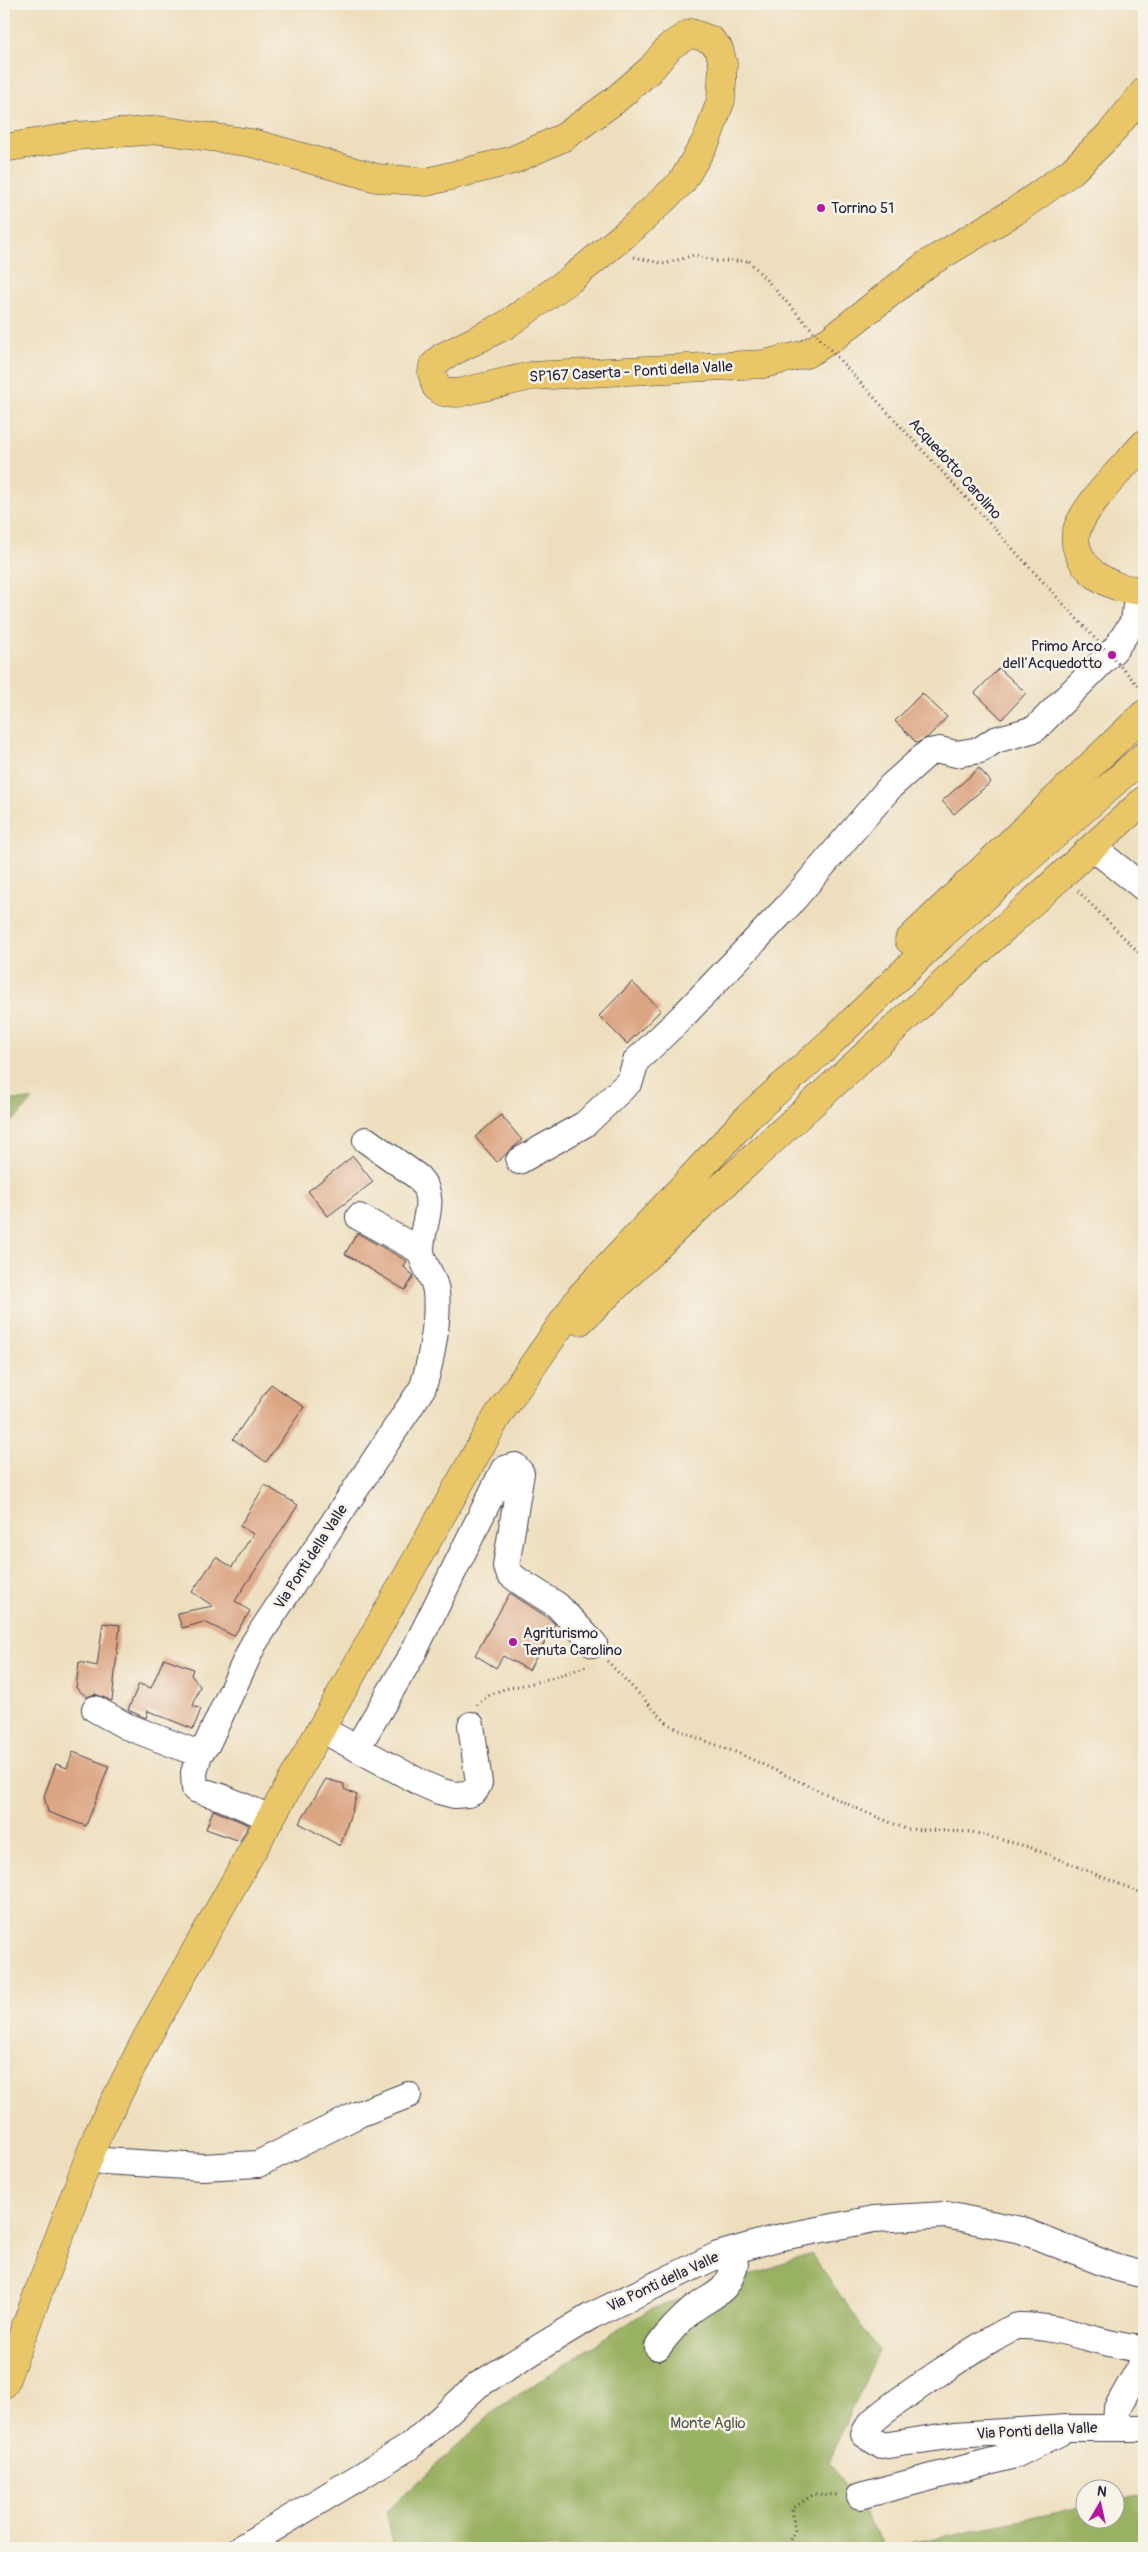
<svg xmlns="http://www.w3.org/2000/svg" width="1148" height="2552" font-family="Pangolin,sans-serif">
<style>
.forest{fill:#99b162;stroke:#5e6a4e}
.building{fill:#dba482}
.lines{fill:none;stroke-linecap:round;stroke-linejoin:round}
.minor-casing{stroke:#413e4e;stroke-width:28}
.major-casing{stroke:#413e4e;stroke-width:29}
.path{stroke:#413e4e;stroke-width:3;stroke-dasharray:1 4;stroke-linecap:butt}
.minor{stroke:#fff;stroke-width:26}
.major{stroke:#e9c769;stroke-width:28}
.path-bridge{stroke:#413e4e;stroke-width:3;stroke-dasharray:1 4;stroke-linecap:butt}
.poi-dot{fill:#b5179e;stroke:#f7f3e8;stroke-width:2}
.labels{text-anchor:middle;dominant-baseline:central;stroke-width:5;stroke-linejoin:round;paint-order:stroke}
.poi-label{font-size:15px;fill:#22223b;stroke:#f7f3e8;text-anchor:start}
.street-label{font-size:15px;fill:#22223b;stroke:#f7f3e8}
.park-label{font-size:15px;fill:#52564b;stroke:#f7f3e8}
</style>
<rect width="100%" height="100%" fill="#f7f3e8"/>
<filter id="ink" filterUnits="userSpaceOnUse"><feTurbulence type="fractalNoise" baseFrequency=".02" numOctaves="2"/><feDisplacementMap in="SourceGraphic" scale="10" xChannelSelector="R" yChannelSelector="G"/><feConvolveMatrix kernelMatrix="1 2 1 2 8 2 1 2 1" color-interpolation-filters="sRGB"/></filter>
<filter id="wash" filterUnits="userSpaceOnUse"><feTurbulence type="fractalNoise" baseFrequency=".0096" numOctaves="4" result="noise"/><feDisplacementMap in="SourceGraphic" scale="20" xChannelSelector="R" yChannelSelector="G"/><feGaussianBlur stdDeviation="1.12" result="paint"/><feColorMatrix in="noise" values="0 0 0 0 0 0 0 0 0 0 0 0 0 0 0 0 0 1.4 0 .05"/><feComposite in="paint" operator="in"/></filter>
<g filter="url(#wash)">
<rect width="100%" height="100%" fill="#eedebd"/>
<!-- forest -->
<path class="forest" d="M4,1100H33L4,1130Z
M811,2254L879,2350L829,2461L886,2548L1085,2507L1086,2520H1116V2501L1144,2495V2548H394L386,2511L498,2408L647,2311Z"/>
<g id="blocks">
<!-- building -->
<path class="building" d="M999,668L1026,693L1002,719L975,693Z
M922,693L947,717L928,737L917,743L895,721Z
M979,768L991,782L954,814L942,801Z
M632,982L661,1010L627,1044L599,1016Z
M501,1115L522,1140L497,1162L475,1137Z
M353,1156L373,1182L328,1216L308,1191Z
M357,1233L407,1261L404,1267L414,1276L405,1290L345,1254Z
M271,1384L304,1407L266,1462L233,1439Z
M265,1485L298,1505L235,1601L250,1611L234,1636L204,1622L182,1628L177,1613L213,1606L192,1592L216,1557L232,1567L253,1534L240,1526Z
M510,1593L547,1617L555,1624L529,1670L503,1656L496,1668L475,1655Z
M103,1623L120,1625L112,1701L95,1694L87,1697L76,1688L79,1662L97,1666Z
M164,1658L193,1669L191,1675L200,1686L193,1706L201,1709L193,1729L148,1711L146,1718L128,1710L139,1684L151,1688Z
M73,1752L109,1766L86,1826L48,1812L44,1796L56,1764L67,1768Z
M326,1779L344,1784V1789L357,1795L340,1846L299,1823Z
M213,1810L249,1825L240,1841L206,1829Z"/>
</g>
</g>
<g filter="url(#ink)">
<use href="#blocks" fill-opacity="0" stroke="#413e4e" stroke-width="1"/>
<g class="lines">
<!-- minor casing -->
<g class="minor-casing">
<path id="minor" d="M1092,847L1144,888
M519,1161L585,1124L630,1081L636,1061L682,1017L788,906L891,786L929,752L940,750L956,754L980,750L995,740L1035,729L1115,649L1134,621L1138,590
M359,1217L421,1251
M95,1709L126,1726L199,1754
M321,1729L423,1784L439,1791L454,1795L468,1794L475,1791L479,1783L471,1725
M357,1748L413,1653L504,1469L515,1466L521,1473L506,1566L510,1574L519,1581L557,1605L594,1644
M271,1818L221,1797L195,1789L194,1773L199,1754L207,1744L254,1643L423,1387C431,1361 439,1320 436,1292C435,1277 421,1264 421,1249C422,1223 439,1199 418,1177L366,1140
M88,2160L202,2167L258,2164L359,2114L408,2095
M658,2347C668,2333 679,2321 692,2310C714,2293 727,2295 735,2264L718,2255
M1144,2349C1101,2346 1063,2325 1018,2326C1005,2326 884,2409 872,2422C869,2425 866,2430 864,2434L882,2446L954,2435L1068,2428H1144
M1116,2427L1117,2408L1144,2360
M860,2496L1015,2455L1059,2433
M241,2548L409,2447L478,2385L591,2316L718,2255L777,2238L874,2219L946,2215L1021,2230L1114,2267L1144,2275"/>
</g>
<!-- major casing -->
<g class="major-casing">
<path id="major" d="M4,148L76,136L160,130L252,143L377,178L427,182L513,160L564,137L614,101L651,69L670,46L691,33L711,40L719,49L723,64L721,100L707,139L682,182L635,226L571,279L506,325L442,357L433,366L432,373L436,387L443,392L458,393L531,376L764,364L806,354L830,340L927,264L1014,212L1072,171L1110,134L1144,92
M1144,444C1126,464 1082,507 1076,533C1073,549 1084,567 1097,576C1110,585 1128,592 1144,589
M909,940L1144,714
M580,1321L683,1222L1144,800
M4,2384L97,2136L146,2039L497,1417L581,1296L748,1117L831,1042L942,935L1144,756"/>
</g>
<!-- path -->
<path class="path" d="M634,257L665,264L694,255L715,261H749
M1078,891L1144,958
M607,1661L667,1723L687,1734L738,1753L865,1812L906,1829L972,1832L1029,1847L1144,1894
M477,1705C494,1688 511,1688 533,1683C552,1678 571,1672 589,1665
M785,2548L795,2531L792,2509L814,2494L839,2495"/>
<!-- minor -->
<use href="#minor" class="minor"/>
<!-- major -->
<use href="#major" class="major"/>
<!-- path-bridge -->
<path class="path-bridge" d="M749,261L1144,692"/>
</g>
</g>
<!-- markers -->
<g class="poi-dot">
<circle cx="821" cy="208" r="5"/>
<circle cx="1112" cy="655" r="5"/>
<circle cx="513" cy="1642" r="5"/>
</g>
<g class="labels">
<!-- poi labels -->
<g class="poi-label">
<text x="831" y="208">Torrino 51</text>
<text x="1102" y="646" text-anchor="end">Primo Arco<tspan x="1102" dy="17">dell'Acquedotto</tspan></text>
<text x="523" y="1633">Agriturismo<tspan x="523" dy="17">Tenuta Carolino</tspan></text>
</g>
<!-- street labels -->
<g class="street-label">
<text transform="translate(631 372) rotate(-3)">SP167 Caserta - Ponti della Valle</text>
<text transform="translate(955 469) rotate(48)">Acquedotto Carolino</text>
<text transform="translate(311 1557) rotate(-57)">Via Ponti della Valle</text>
<text transform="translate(663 2282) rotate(-25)">Via Ponti della Valle</text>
<text transform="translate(1037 2431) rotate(-3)">Via Ponti della Valle</text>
</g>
<!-- park labels -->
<g class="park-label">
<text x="708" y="2423">Monte Aglio</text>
</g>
</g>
<!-- margin -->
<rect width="1148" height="2552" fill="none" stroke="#f7f3e8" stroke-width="20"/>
<!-- north arrow -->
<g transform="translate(1100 2504) rotate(9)"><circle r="24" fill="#f7f3e8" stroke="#a29fa3"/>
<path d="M0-4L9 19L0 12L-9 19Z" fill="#b5179e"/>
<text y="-8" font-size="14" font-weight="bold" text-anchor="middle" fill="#22223b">N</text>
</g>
</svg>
